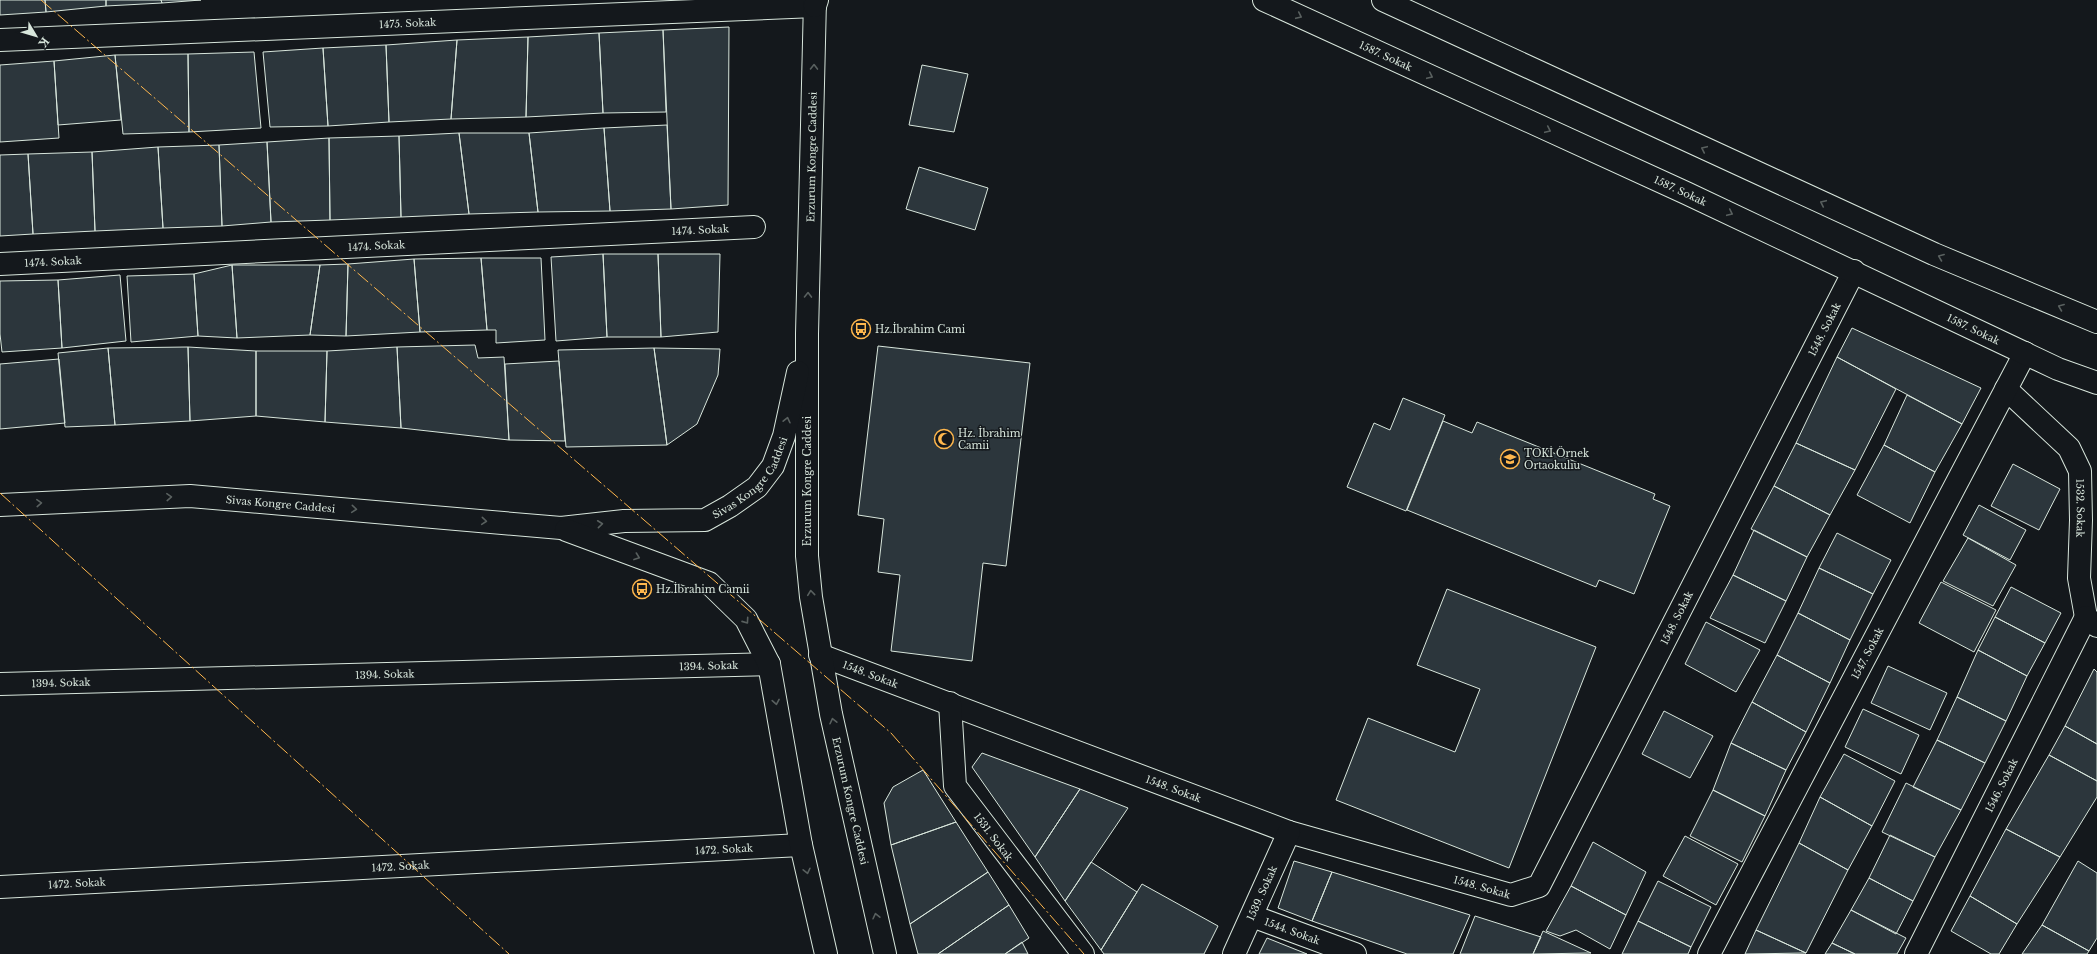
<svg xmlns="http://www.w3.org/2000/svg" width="2097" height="954" font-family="'Libre Baskerville',serif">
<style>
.building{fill:#2c363c;stroke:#d8e6dc}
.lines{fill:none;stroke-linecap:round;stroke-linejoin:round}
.street-casing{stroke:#d8e6dc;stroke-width:24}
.secondary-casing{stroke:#d8e6dc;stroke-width:24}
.primary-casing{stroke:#d8e6dc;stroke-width:24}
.street{stroke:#14181c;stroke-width:22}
.secondary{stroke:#14181c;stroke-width:22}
.primary{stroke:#14181c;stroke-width:22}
.power{stroke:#ffb74d;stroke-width:1;stroke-dasharray:14 3 2 3;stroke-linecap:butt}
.oneway{stroke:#59605f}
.labels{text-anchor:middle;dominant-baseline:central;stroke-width:3;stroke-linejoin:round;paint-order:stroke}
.street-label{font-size:10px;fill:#d8e6dc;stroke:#14181c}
.poi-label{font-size:10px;fill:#d8e6dc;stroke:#14181c;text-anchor:start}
</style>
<rect width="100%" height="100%" fill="#14181c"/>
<!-- building -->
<path class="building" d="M0,0H45L46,12L0,15Z
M45,0H106V6L46,12Z
M106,0H161L162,3L106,6Z
M161,0H201L162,3Z
M729,27L728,205L671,209L663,30Z
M663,30L666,112L603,113L599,33Z
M599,33L603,113L526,117L528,37Z
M528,37L526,117L451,119L457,40Z
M457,40L451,119L389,122L386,45Z
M386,45L389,122L328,126L323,48Z
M323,48L328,126L270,127L263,52Z
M254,52L261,128L189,132L188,54Z
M188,54L189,132L123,134L115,55Z
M115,55L121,120L58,125L54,61Z
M54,61L59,138L0,142V65Z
M922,65L968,74L954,132L909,125Z
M667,125L671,209L610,211L604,128Z
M604,128L610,211L538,212L529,133Z
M459,133H529L538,212L469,214Z
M459,133L469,214L401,217L399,136Z
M399,136L401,217L330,220L329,138Z
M329,138L330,220L271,222L267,142Z
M267,142L271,222L222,226L219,145Z
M219,145L222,226L163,228L158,147Z
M158,147L163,228L95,231L92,152Z
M92,152L95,231L33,234L28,154Z
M28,154L33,234L0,236V155Z
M919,167L988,188L975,230L906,209Z
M603,254H658L661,337H607Z
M603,254L607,337L556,341L551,257Z
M658,254H720L718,332L661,337Z
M481,258H541L545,340L496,343V330H487Z
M481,258L487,330L420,332L414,259Z
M414,259L420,332L346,336L348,264Z
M348,264L346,336L310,335L320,265Z
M232,265H320L310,335L237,338Z
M232,265L237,338L198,336L194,274Z
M194,274L198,336L131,342L127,276Z
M120,275L126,341L62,348L58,280Z
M58,280L62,348L2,352L0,334V281Z
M1852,328L1981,388L1962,424L1837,357Z
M475,345L478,358L504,357L509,440L401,428L397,347Z
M878,346L1030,363L1006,566L983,563L972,661L891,651L900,575L878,572L884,519L858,515Z
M188,347L256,351V416L190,421Z
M188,347L190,421L115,425L108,348Z
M397,347L401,428L325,422L327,351Z
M108,348L115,425L65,427L58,353Z
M654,348L720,349L718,375L697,424L667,445Z
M654,348L667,445L566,447L558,350Z
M256,351H327L325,422L256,416Z
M1837,357L1896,389L1855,470L1796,443Z
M59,359L65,423L0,429V364Z
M559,361L565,441L509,440L505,364Z
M1907,395L1962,424L1935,472L1884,445Z
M1403,398L1445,415L1406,511L1347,487L1374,423L1390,430Z
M1443,421L1472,433L1477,422L1655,494L1653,499L1670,506L1634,594L1599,580L1596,587L1407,510Z
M1796,443L1855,470L1830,515L1774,486Z
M1884,445L1935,472L1910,523L1857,495Z
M2013,464L2060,489L2039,530L1991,506Z
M1774,486L1830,515L1807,557L1751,529Z
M1979,505L2026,530L2010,560L1963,535Z
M1754,530L1807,557L1786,601L1733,575Z
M1837,533L1891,560L1873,594L1819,568Z
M1968,538L2016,565L1993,606L1943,581Z
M1819,568L1873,594L1850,640L1798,613Z
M1733,575L1786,601L1765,643L1710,618Z
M1941,582L1996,610L1974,652L1919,623Z
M2011,587L2061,613L2045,643L1995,617Z
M1447,589L1596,647L1509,868L1336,800L1368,718L1455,752L1480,689L1417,665Z
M1798,613L1850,640L1830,683L1777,655Z
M1995,617L2045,643L2027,676L1978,650Z
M1706,622L1760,650L1736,692L1685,664Z
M1978,650L2027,676L2006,721L1957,697Z
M1777,655L1830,683L1806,732L1752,702Z
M1888,666L1947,693L1930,730L1871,703Z
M2094,669L2097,672V744L2065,726Z
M1957,697L2006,721L1985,763L1937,740Z
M1752,702L1806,732L1786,770L1731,743Z
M1863,709L1919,735L1901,774L1845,747Z
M1664,711L1713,736L1690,778L1642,754Z
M2065,726L2097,744V781L2049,755Z
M1937,740L1985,763L1961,810L1913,787Z
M1731,743L1786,770L1765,816L1713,790Z
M982,753L1080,789L1035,857L972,767Z
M1844,754L1895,781L1872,826L1820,797Z
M2049,755L2097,781V797L2060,857L2006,829Z
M923,770L956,822L891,845L884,803L893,787Z
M1906,783L1961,810L1935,857L1882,832Z
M1080,789L1128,808L1065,901L1035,857Z
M1713,790L1765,816L1742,862L1690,836Z
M1820,797L1872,826L1848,870L1799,843Z
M956,822L988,872L910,924L891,845Z
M2006,829L2060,857L2017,924L1970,896Z
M1890,835L1935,857L1913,901L1869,878Z
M1685,836L1738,864L1716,905L1663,876Z
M1593,842L1646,872L1626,915L1571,886Z
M1799,843L1848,870L1806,953L1756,930Z
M1294,861L1332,872L1312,921L1278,908Z
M2078,861L2097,873V938L2089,951L2042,925Z
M1091,862L1137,892L1101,950L1065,901Z
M988,872L1009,905L938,954H918L910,924Z
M1332,872L1470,915L1453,954H1407L1312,921Z
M1869,878L1913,901L1896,934L1851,910Z
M1658,881L1711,907L1691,947L1638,921Z
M1142,884L1218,926L1204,954H1104L1101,950Z
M1571,886L1626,915L1610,949L1576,930L1560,936L1546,931Z
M1970,896L2017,924L1999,954H1991L1951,931Z
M1009,905L1029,938L1005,954H938Z
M1851,910L1906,938L1897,954H1855L1832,943Z
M1475,916L1541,937L1533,954H1460Z
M1638,921L1691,947L1688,954H1622Z
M2042,925L2089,951L2087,954H2022Z
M1756,930L1806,953L1745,954Z
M1543,931L1591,953L1533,954Z
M1267,938L1307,954H1259Z
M1022,942L1028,954H1005Z
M1832,943L1855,954H1825Z"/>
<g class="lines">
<!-- street casing -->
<g class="street-casing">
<g id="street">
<path id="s1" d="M0,40L815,6"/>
<path id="s2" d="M0,264L754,227"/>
<path id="s3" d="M2006,389L2069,448L2080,471L2081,520L2079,578L2086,617L2097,626"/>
<path id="s4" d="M820,655L1289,832L1511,895L1539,886L1854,271"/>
<path id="s5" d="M0,684L769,664"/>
<path id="s6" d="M950,703L955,786L1083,954"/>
<path id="s7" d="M0,887L801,845"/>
<path id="s8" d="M1252,916L1355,954"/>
<path id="s9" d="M1234,954L1289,832"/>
<path id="s10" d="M1709,954L2025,353"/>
<path id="s11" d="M1916,954L2086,617"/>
</g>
</g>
<!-- secondary casing -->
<g class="secondary-casing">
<g id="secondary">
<path id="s12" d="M815,0L807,334V556L811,597L831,714L885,954"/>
<path id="s13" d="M0,505L190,496L561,528L624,521L705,520L730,506L757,487L773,466L784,436L798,372"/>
<path d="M566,530L709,583L746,619L769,664L801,845L826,954"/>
</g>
</g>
<!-- primary casing -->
<g class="primary-casing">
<g id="primary">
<path id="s14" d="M1264,0L1686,193L2058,369L2097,383"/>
<path d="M1383,0L1934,254L2097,322"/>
<path d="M815,6L817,0"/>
</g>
</g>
<!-- street -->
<use href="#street" class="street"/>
<!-- secondary -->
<use href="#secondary" class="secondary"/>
<!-- primary -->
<use href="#primary" class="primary"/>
<!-- power -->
<path class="power" d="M41,0L891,733L1084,954
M0,493L509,954"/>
</g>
<!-- one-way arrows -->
<defs><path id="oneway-chevron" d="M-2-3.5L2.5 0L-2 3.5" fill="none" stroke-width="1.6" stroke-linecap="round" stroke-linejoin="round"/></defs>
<g class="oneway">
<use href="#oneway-chevron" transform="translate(1299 16) rotate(25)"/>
<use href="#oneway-chevron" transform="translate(814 67) rotate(-89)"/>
<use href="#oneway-chevron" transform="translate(1430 76) rotate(25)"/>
<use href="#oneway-chevron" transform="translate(1548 130) rotate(25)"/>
<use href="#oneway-chevron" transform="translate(1704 149) rotate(-155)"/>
<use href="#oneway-chevron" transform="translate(1823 203) rotate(-155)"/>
<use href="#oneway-chevron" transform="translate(1730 213) rotate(25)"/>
<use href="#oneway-chevron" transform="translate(1941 257) rotate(-158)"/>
<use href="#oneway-chevron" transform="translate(808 295) rotate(-89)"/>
<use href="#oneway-chevron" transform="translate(2061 307) rotate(-158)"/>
<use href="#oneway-chevron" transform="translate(787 420) rotate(-77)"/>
<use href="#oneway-chevron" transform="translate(169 497) rotate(-3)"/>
<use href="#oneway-chevron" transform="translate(39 503) rotate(-3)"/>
<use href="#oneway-chevron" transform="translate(354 509) rotate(5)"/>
<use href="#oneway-chevron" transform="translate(484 521) rotate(5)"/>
<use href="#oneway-chevron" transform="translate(600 524) rotate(-6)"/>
<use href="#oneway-chevron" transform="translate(637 557) rotate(20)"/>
<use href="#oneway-chevron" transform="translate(811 593) rotate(-96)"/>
<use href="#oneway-chevron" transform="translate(746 621) rotate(55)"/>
<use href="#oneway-chevron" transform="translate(776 702) rotate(80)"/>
<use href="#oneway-chevron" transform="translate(833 721) rotate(-103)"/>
<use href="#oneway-chevron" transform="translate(807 871) rotate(77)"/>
<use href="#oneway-chevron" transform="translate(876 916) rotate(-103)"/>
</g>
<!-- icons -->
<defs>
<g id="bus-ring" transform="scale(1)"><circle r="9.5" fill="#14181c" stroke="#ffb74d" stroke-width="1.5"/><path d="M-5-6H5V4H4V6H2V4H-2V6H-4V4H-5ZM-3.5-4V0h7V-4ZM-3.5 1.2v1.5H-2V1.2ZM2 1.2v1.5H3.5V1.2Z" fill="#ffb74d"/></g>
<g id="mosque-ring" transform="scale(1)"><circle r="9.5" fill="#14181c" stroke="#ffb74d" stroke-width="1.5"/><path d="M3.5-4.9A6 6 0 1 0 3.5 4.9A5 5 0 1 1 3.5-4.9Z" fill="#ffb74d"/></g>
<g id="school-ring" transform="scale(1)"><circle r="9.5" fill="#14181c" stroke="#ffb74d" stroke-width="1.5"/><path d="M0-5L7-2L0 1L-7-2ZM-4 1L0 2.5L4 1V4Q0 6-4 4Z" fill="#ffb74d"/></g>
</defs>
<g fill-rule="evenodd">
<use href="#bus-ring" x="861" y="329"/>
<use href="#mosque-ring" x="944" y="439"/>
<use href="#school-ring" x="1510" y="459"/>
<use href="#bus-ring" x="642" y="589"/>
</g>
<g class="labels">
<!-- street labels -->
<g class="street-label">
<text stroke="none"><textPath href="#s1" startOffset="408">1475. Sokak</textPath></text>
<text stroke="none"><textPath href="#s14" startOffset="134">1587. Sokak</textPath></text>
<text transform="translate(812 157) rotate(-89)">Erzurum Kongre Caddesi</text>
<text stroke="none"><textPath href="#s14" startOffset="458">1587. Sokak</textPath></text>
<text stroke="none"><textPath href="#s2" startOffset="701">1474. Sokak</textPath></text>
<text stroke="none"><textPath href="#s2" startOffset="377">1474. Sokak</textPath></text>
<text stroke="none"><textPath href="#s2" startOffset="53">1474. Sokak</textPath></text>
<text stroke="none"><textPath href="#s14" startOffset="782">1587. Sokak</textPath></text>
<text stroke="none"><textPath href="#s4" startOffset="1387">1548. Sokak</textPath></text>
<text stroke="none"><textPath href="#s13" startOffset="771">Sivas Kongre Caddesi</textPath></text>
<text transform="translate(807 481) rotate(-90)">Erzurum Kongre Caddesi</text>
<text stroke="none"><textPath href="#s13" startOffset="281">Sivas Kongre Caddesi</textPath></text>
<text stroke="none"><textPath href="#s3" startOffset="149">1532. Sokak</textPath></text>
<text stroke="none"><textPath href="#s4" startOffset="1063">1548. Sokak</textPath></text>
<text stroke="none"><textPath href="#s10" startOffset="340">1547. Sokak</textPath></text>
<text stroke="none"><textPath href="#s5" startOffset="709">1394. Sokak</textPath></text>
<text stroke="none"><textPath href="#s5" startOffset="385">1394. Sokak</textPath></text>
<text stroke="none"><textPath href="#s4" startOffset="54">1548. Sokak</textPath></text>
<text stroke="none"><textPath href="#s5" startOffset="61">1394. Sokak</textPath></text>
<text stroke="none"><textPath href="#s11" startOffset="189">1546. Sokak</textPath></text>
<text stroke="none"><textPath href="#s4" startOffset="378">1548. Sokak</textPath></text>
<text stroke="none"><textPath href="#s12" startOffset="805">Erzurum Kongre Caddesi</textPath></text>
<text stroke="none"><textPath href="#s6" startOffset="147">1531. Sokak</textPath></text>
<text stroke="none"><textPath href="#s7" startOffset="725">1472. Sokak</textPath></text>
<text stroke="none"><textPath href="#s7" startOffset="401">1472. Sokak</textPath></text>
<text stroke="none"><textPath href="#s7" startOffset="77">1472. Sokak</textPath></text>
<text stroke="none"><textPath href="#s4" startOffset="702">1548. Sokak</textPath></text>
<text stroke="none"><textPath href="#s9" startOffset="67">1539. Sokak</textPath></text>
<text stroke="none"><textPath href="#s8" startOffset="43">1544. Sokak</textPath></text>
</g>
<!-- poi labels -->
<g class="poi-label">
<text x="875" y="329">Hz.İbrahim Cami</text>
<text x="958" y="433">Hz. İbrahim<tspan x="958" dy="12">Camii</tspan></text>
<text x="1524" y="453">TOKİ Örnek<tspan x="1524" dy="12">Ortaokulıu</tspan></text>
<text x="656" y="589">Hz.İbrahim Camii</text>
</g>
</g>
<!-- north arrow -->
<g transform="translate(36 36) rotate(128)" stroke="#14181c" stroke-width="3" paint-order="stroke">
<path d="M0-3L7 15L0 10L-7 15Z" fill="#d8e6dc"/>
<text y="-6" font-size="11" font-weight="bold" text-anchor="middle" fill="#d8e6dc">K</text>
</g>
</svg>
